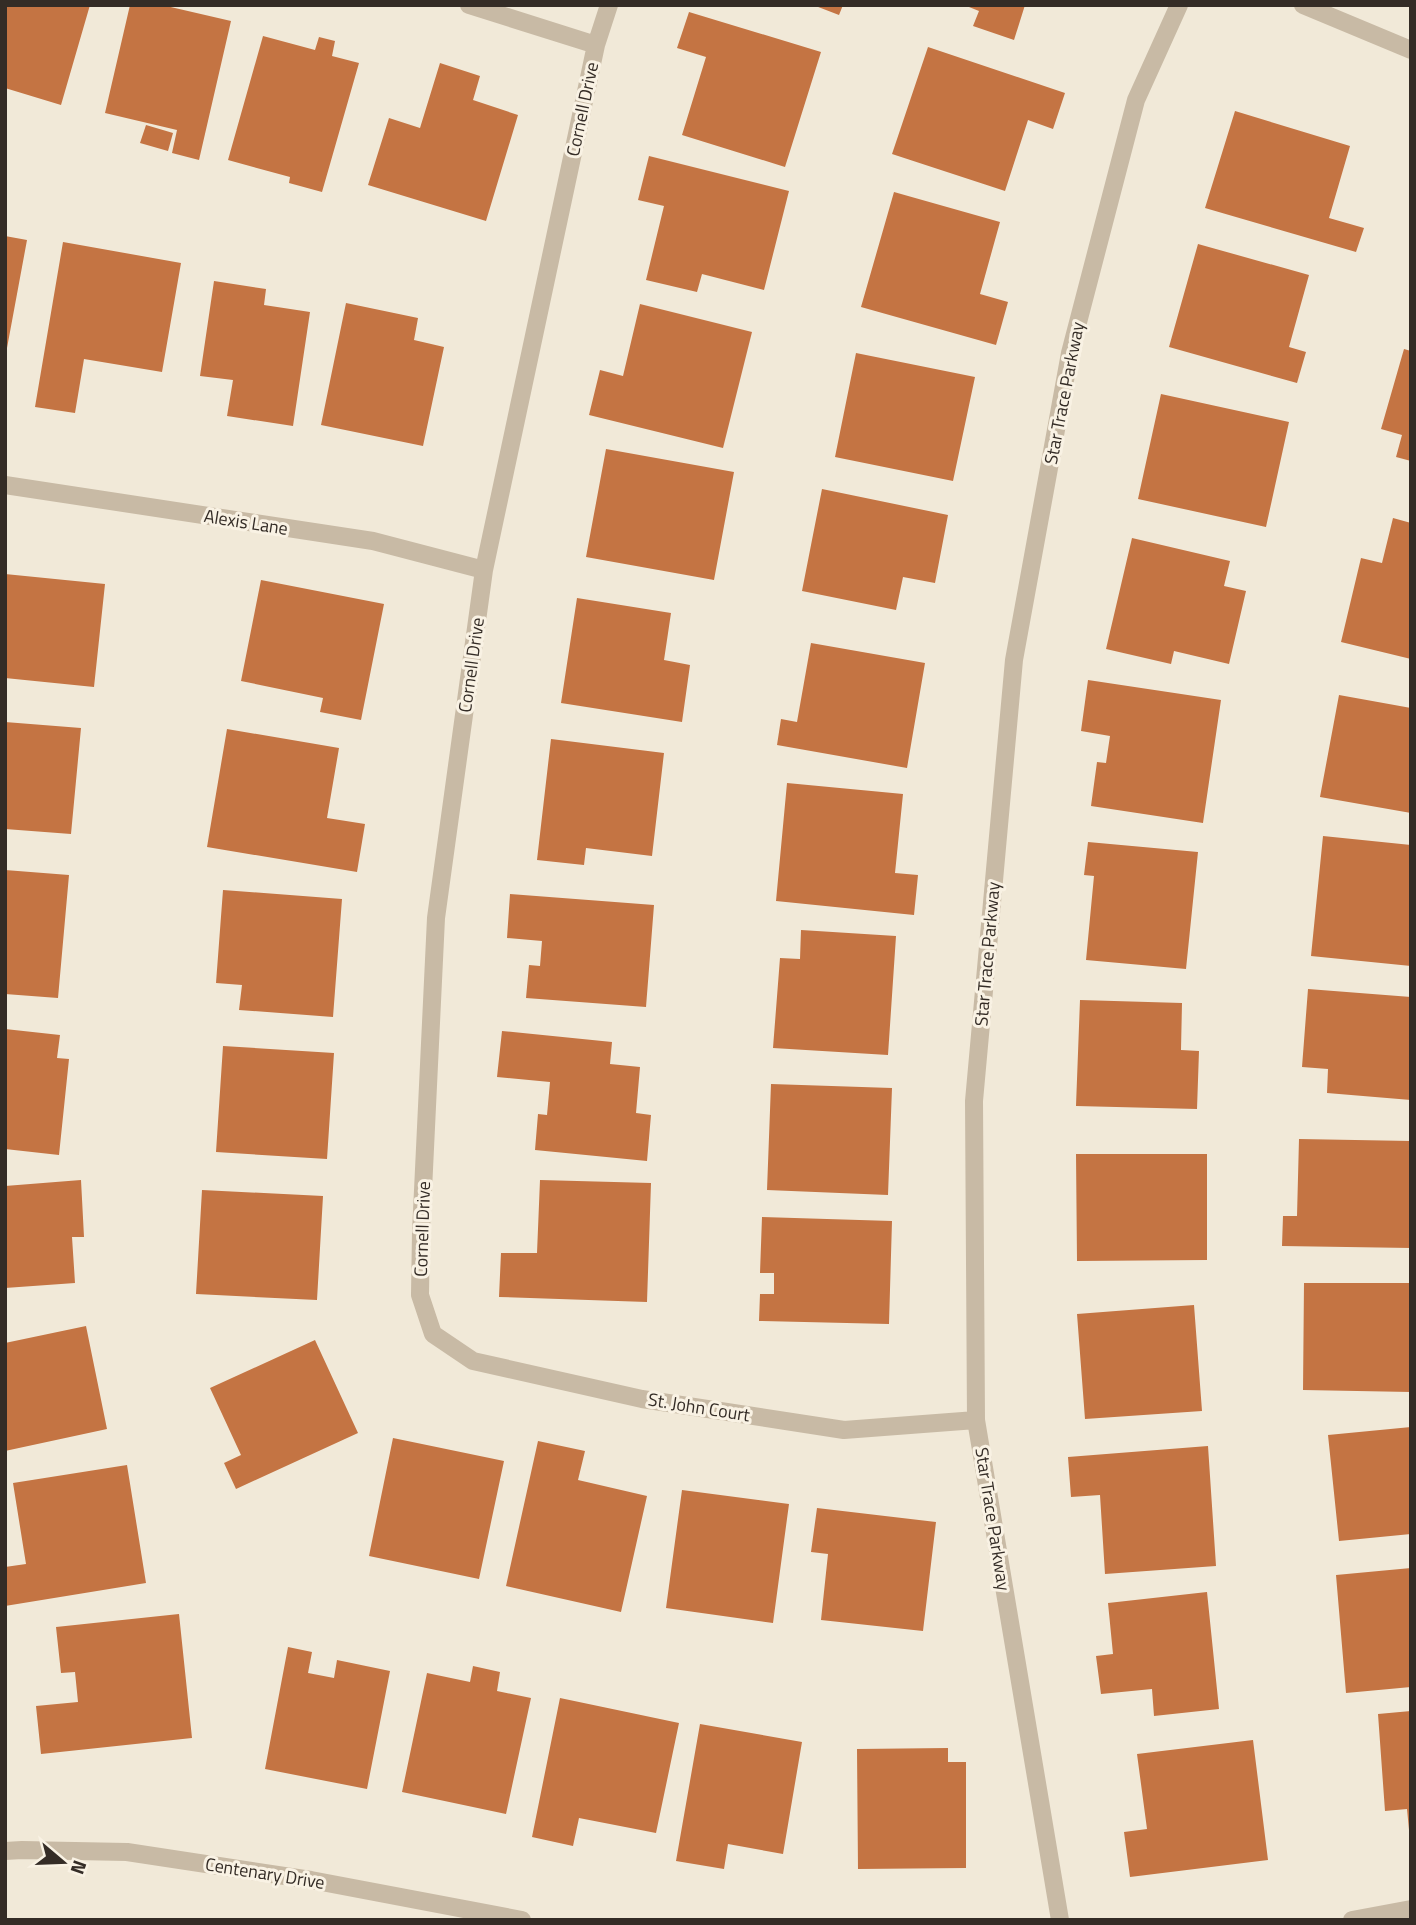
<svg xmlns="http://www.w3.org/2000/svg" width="1416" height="1925" font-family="'Titillium Web',sans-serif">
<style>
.building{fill:#c47443}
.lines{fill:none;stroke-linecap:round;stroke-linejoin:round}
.minor{stroke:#c8baa5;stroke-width:18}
.labels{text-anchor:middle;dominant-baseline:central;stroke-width:6;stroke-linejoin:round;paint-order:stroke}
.street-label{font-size:18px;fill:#342c26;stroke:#f9f2e4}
</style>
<rect width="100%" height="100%" fill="#f1e9d8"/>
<!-- building -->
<path class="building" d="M5,5H90L61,105L5,88Z
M130,5H162L231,21L199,160L172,153L177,130L105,113Z
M813,5H843L839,15Z
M964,5H1025L1014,40L973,26L979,11Z
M689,12L821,52L785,167L682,135L706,57L677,48Z
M263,36L315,50L319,37L335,41L332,56L359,63L322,192L289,183L290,177L228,160Z
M928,47L1065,93L1053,129L1028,120L1005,191L892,154Z
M440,63L480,76L473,100L518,115L486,221L368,185L389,118L420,128Z
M1235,111L1350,146L1329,218L1364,228L1356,252L1205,208Z
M146,125L173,133L168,151L140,143Z
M649,156L789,191L764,290L702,274L697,292L646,280L664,206L638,200Z
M894,192L1000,222L980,294L1008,302L996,345L861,307Z
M5,236L27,240L7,348H5Z
M63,242L181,263L162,372L84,359L75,413L35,407Z
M1198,244L1309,275L1289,347L1306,352L1297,383L1169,347Z
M214,281L266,289L264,305L310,312L293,426L227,416L233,380L200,376Z
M346,303L418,318L414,340L444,347L423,446L321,425Z
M640,304L752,332L723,448L589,415L600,370L623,376Z
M1404,349L1411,351V461L1396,457L1402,435L1381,429Z
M856,353L975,377L953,481L835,457Z
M1161,394L1289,422L1266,527L1138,499Z
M606,449L734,472L714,580L586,557Z
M822,489L948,515L935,583L903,577L896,610L802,591Z
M1393,518L1411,523V659L1341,642L1361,558L1382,563Z
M1132,538L1230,561L1224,586L1246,591L1229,664L1174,651L1171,664L1106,649Z
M5,574L105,584L94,687L5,678Z
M261,580L384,604L361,720L320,712L323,698L241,681Z
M577,598L671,613L664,660L690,665L682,722L561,703Z
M811,643L925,663L907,768L777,745L781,719L797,722Z
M1088,680L1221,700L1203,823L1091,806L1097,762L1106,763L1110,736L1081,731Z
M1339,695L1411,708V813L1320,797Z
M5,722L81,728L71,834L5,829Z
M227,729L339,748L327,818L365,824L357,872L207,847Z
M551,739L664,753L652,856L586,848L584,865L537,860Z
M787,783L903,794L895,873L918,875L914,915L776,901Z
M1323,836L1411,845V966L1311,956Z
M1088,842L1198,852L1186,969L1086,960L1094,876L1084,875Z
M5,870L69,875L58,998L5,994Z
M223,890L342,899L333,1017L239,1010L242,985L216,983Z
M510,894L654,905L646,1007L526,998L529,965L540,966L542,941L507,938Z
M801,930L896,936L888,1055L773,1048L780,958L800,959Z
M1308,989L1411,997V1100L1327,1093L1328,1069L1302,1067Z
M1080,1000L1182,1003L1181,1050L1199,1051L1197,1109L1076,1106Z
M5,1029L60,1035L57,1058L69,1059L59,1155L5,1149Z
M502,1031L612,1042L610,1064L640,1067L636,1113L651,1115L647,1161L535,1150L538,1114L547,1115L550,1082L497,1077Z
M223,1046L334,1053L327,1159L216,1152Z
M771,1084L892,1088L888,1195L767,1190Z
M1299,1139L1411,1141V1248L1282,1246L1283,1216H1297Z
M1076,1154H1207V1260L1077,1261Z
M81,1180L84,1237H72L75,1283L5,1288V1186Z
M540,1180L651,1183L647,1302L499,1297L501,1253H537Z
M202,1190L323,1196L317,1300L196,1294Z
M762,1217L892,1221L889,1324L759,1321L760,1294H774V1273H760Z
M1304,1283H1411V1392L1303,1390Z
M1194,1305L1202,1411L1085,1419L1077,1314Z
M86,1326L107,1429L5,1451V1343Z
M315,1340L358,1433L236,1489L224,1463L241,1455L210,1388Z
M1411,1427V1534L1339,1541L1328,1435Z
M393,1438L504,1461L479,1579L369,1556Z
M538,1441L585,1451L578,1480L647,1496L621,1612L506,1586Z
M1208,1446L1216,1566L1105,1574L1100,1495L1071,1497L1068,1457Z
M127,1465L146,1583L5,1606V1567L26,1564L13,1483Z
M682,1490L789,1504L773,1623L666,1608Z
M817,1508L936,1522L923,1631L821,1620L828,1554L811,1552Z
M1411,1568V1687L1346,1693L1336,1575Z
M1207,1592L1219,1709L1154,1716L1152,1689L1101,1694L1096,1656L1113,1654L1108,1603Z
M179,1614L192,1738L41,1754L36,1706L78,1702L75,1672L61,1673L56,1627Z
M288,1647L312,1652L308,1673L334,1678L337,1660L390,1671L367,1789L265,1769Z
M473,1666L500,1672L497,1691L531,1698L506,1814L402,1792L427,1673L470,1682Z
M560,1698L679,1723L656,1833L579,1818L573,1846L532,1837Z
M1411,1711V1830H1409L1407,1809L1385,1811L1378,1714Z
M700,1724L802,1742L783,1854L728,1844L724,1869L676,1861Z
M1253,1740L1268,1860L1130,1877L1124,1832L1147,1829L1137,1754Z
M948,1748V1762H966V1868L858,1869L857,1749Z"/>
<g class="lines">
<!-- minor -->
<path class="minor" d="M469,5L596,45
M609,5L596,45L484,570L436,918L421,1232L420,1295L433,1334L473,1361L642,1399L844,1430L976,1420
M1303,5L1411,50
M5,485L373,541L484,570
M5,1851L22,1850L127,1852L311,1880L522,1920
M1060,1920L976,1420L974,1101L1014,660L1070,353L1136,100L1179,5
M1352,1920L1411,1909"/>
</g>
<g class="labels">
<!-- street labels -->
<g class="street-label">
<text transform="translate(582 109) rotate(-78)">Cornell Drive</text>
<text transform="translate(1064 393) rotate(-79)">Star Trace Parkway</text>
<text transform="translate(246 522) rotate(9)">Alexis Lane</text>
<text transform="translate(471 665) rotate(-82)">Cornell Drive</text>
<text transform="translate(987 954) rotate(-85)">Star Trace Parkway</text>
<text transform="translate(422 1229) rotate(-88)">Cornell Drive</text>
<text transform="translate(699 1407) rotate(9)">St. John Court</text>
<text transform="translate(993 1519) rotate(81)">Star Trace Parkway</text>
<text transform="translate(265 1873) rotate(9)">Centenary Drive</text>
</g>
</g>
<!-- border -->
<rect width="1416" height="1925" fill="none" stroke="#342c26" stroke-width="14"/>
<!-- north arrow -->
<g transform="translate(63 1862) rotate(109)" stroke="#f9f2e4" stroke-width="5" paint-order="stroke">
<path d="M0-5L12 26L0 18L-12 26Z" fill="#342c26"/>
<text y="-10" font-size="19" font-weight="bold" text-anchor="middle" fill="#342c26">N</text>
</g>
</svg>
